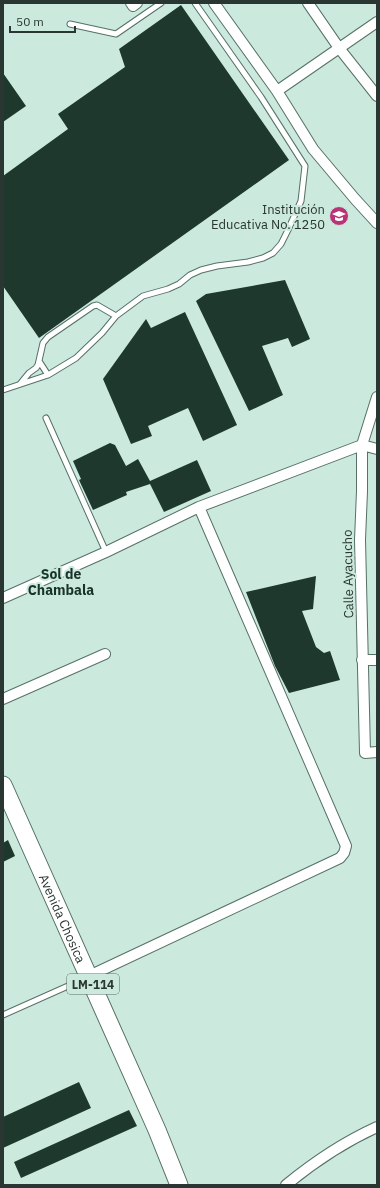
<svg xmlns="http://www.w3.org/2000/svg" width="380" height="1188" font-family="'IBM Plex Sans',sans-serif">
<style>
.building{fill:#1e382e}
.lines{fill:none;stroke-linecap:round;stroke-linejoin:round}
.lane-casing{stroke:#567166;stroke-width:7}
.street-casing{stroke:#567166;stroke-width:12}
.primary-casing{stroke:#567166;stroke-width:19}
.lane{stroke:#fff;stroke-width:5}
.street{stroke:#fff;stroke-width:10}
.primary{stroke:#fff;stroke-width:17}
.labels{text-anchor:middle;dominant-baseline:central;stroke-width:4;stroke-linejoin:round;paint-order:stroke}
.shield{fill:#cbe9dc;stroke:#5a6c64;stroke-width:1}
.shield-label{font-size:12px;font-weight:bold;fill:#2a3631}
.poi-label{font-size:13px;fill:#2a3631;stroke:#cbe9dc;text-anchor:end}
.street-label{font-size:13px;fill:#2a3631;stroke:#cbe9dc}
.neighbourhood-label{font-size:14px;font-weight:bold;fill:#193329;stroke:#cbe9dc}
</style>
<rect width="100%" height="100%" fill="#cbe9dc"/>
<!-- building -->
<path class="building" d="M181,5L289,160L39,338L3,286V176L68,129L58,114L125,67L119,49Z
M3,73L26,106L3,122Z
M285,280L310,339L292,347L288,338L262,346L283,395L249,411L196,301L206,294Z
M185,312L237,425L203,441L188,408L148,426L152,436L131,444L103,379L146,319L151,328Z
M110,443L115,445L126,466L138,459L150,481L197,460L211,491L164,512L150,484L126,492L127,495L93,510L79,480L81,479L73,461Z
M316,576L313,609L302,611L316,647L324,653L330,651L340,680L289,693L275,666L246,592Z
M8,840L15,856L3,862V843Z
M79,1082L91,1108L3,1148V1117Z
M129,1110L137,1126L21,1178L14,1162Z"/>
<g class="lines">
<!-- lane casing -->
<g class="lane-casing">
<path id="lane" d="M70,24L116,34L161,3
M39,361L48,375
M20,384L29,373L36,368L38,365L43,343L48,337L93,306L97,305L116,316
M3,390L48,375L76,358L102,333L116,316L143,296L168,289L179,284L190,275L201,270L217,266L248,262L263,258L273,253L281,244L288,230L301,201L305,166L261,97L195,3
M46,418L106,552
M3,1015L86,978"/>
</g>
<!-- street casing -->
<g class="street-casing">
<path id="street" d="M131,3L133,6L137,3
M214,3L277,91L313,149L355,199L377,223
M308,3L339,48L377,96
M277,91L377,22
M377,397L362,445V491L360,540L365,753L377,752
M3,598L106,552L199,507L362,445L377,449
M362,660H377
M3,699L105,654
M89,976L340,858L344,853L346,846L199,507
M286,1185C314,1162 344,1142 377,1127"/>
</g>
<!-- primary casing -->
<g class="primary-casing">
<g id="primary">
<path id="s1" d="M3,785L157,1130L179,1185"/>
</g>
</g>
<!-- lane -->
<use href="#lane" class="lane"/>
<!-- street -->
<use href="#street" class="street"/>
<!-- primary -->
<use href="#primary" class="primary"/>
</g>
<!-- icons -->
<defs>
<g id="school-disc" transform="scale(1)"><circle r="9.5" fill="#b93477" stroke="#cbe9dc"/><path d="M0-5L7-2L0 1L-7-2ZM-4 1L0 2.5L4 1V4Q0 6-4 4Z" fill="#fff"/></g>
</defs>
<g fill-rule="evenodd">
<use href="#school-disc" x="339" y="216"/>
</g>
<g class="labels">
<!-- shield labels -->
<rect class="shield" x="67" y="974" width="52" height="20" rx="3"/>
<g class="shield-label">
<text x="93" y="984">LM-114</text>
</g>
<!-- poi labels -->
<g class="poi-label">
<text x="325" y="209">Institución<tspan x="325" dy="15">Educativa No. 1250</tspan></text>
</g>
<!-- street labels -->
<g class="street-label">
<text transform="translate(348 574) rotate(-91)">Calle Ayacucho</text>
<text stroke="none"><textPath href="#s1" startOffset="146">Avenida Chosica</textPath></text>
</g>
<!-- neighbourhood labels -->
<g class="neighbourhood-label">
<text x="61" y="574">Sol de<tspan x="61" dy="16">Chambala</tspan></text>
</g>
</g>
<!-- border -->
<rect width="380" height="1188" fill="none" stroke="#2a3631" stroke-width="8"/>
<!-- scale -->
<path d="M10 26v6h65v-6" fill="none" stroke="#2a3631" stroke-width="2"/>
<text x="16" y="26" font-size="12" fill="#2a3631" stroke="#cbe9dc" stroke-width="3" paint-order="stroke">50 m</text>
</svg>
